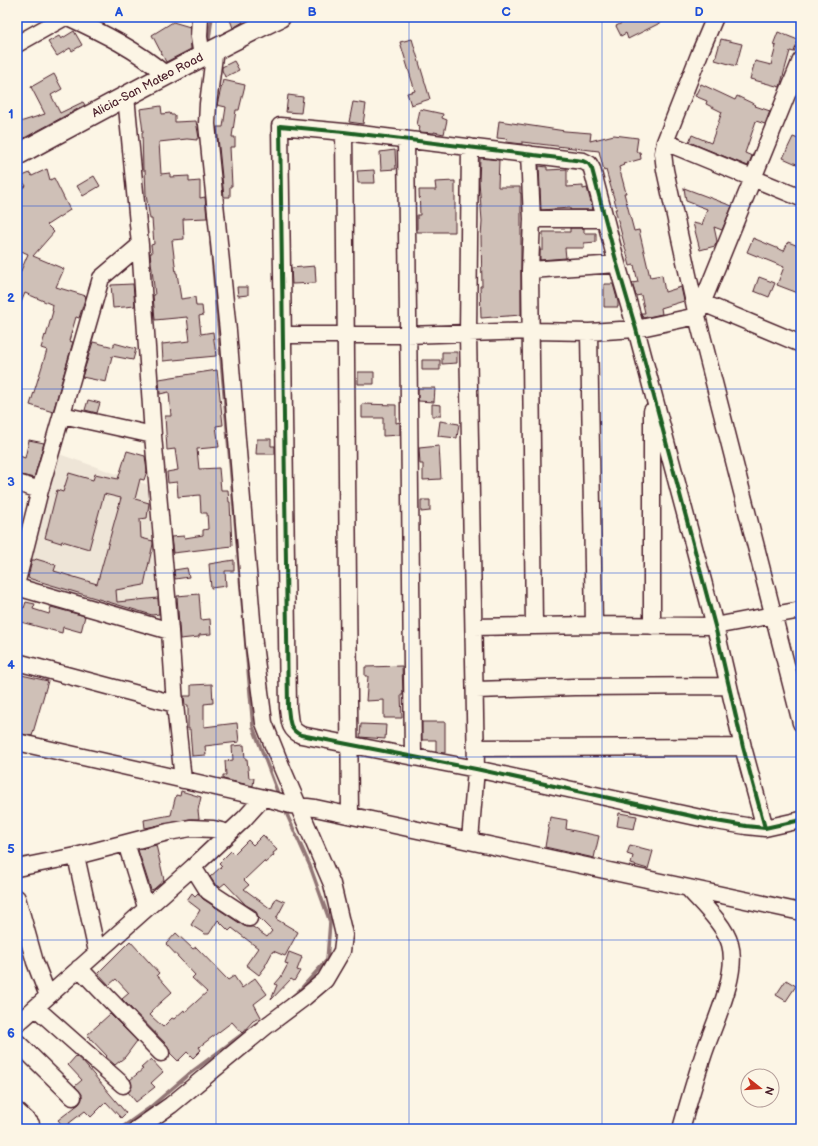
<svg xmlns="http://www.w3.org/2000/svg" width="818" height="1146" font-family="'Balsamiq Sans',sans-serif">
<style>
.built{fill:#eee5d7}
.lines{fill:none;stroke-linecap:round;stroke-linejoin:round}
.stream{stroke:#917474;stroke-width:3.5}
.building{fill:#cfc0b7;stroke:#4a1f2b}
.minor-casing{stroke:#4a1f2b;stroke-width:19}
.major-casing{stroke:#4a1f2b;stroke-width:23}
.minor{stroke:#fcf5e5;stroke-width:16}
.major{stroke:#fcf5e5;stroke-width:20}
.cycleway-casing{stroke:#fcf5e5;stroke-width:6}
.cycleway{stroke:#1b5e20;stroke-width:4}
.grid{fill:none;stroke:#1d4ed8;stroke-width:1;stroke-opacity:0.55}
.labels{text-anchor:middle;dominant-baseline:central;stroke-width:3.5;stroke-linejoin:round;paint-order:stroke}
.street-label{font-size:12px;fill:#4a1f2b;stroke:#fcf5e5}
.neatline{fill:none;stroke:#1d4ed8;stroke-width:1.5}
.grid-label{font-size:13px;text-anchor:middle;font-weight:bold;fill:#1d4ed8}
</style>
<rect width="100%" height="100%" fill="#fcf5e5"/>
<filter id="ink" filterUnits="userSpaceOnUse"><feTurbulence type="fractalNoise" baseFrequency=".025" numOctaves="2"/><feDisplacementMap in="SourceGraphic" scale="8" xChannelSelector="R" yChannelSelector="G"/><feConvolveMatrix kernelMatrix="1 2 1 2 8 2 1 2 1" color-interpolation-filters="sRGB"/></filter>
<g filter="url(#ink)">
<!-- built -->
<path class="built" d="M59,454L154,487L164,622L25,583Z"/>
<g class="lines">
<!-- stream -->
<path class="stream" d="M208,46L212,17
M211,243L253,727L279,796
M284,808L310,866L330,922L327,960L299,991L288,1000
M120,1129L148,1109L189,1074L256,1024"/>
</g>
<!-- building -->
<path class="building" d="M229,17H241L243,22L233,28Z
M634,17H672L628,39L626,33L621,36L616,26Z
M173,22L190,27L191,49L166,62L152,35Z
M74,31L82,45L72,51L70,48L57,56L48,42L59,36L61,39Z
M778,32L798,40L794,52L790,51L780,87L750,79L755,61L771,65L776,46L773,45Z
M412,39L430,99L411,105L407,93L415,91L400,42Z
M721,39L742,44L736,66L715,60Z
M234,61L239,70L225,77L222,70V67Z
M54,74L62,89L51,95L60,113L83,102L85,105L17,142V123L45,114L31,87Z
M223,80L245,85L239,110H236L232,137H235V147H230L232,186H230V197H224L217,127H223L226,107L217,105Z
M701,84L735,100L737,96L756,105L755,106L770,111L765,124L756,121L745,153L752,156L748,166L689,142L692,135L711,143L722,112L706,104L707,101L695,96Z
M288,95L303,97L301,113L286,112Z
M353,102L366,104L363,124L349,122Z
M161,106L162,114L170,113L171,115H175V122L196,121L199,138H197V140L187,139L159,142L161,174L170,173V177L189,176V182L200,181V198L205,197L207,218L183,219L184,239L172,240L176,273H177L181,299L195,297L196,306H202L203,315L199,316L201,334L213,332L216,356L163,361L162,344L190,341L187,317L155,320L153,295H155L150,253H152L151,245L154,244L152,219H150L146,195L145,170H143L142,132H143L140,109Z
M420,109L443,114L442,118L447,120L444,134L434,132V133L419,132L420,126L417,125Z
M499,121L565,131L591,133L590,141L614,135L638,138L636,152H640L641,159L623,164L624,165L619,167L626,193H624L634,231L639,230L650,277L662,275L665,292L681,287L684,301L661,308L662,314L643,318L641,313H645L641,295L636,296L632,283L638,282L634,265L630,266L615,209H617L606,170L604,171L599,151L522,142V144L506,142L507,139L497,138Z
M793,137L801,140V166L783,158Z
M395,150L396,169L381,170L380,152Z
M480,158L499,160L498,187H520V193H521V315L481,318L480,286H482L481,237L482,221L479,181Z
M539,166L547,167V170L567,169V187L583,186V189L587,188L593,210H570V208L541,210Z
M47,169L50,180L54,178L70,210L47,225L54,232L33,256L64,269L56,287L86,296L79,318L76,317L69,341L73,342L53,412L30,405L47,350L41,348L45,335L46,336L53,311H52L53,305L25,293L17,312V271L20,273L28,254L17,249V190L26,186L20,177L30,173L32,176Z
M374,170L375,183H358L357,171Z
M94,176L100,186L83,196L77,186Z
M455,181V232H417V215H420L419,190H436L435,182Z
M684,188L732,206L722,230L714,227L717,241L715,246L700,250L693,223L702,225L707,209L686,201Z
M570,228H584V233H596V242L584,243V248H565L566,258L540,260V250H543V232H570Z
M753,238L784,251L788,242L801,247V286L798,293L777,285L784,267L747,252Z
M315,266L316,283L292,284L291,268Z
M759,277L775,283L769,297L754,291Z
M133,284L135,306L113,308L111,285Z
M604,284H613L618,302V307H604Z
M237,287H248V295L238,296Z
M93,342L114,347V343L136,349L133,360L112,356L106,382L82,377Z
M442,352H457V363L442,364Z
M422,360H440V370H422Z
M217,370L223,425L216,426L219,447L197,449L199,469L219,468L221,490H228L229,502H230L232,546L173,553L171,537L184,536L185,538L203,535V530L208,529L207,513H201L200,495L178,497L177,482L168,483L167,472L178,470L175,449L167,450L165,416H171L169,392L160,394L159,379Z
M358,372H374V384H358Z
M418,388H435L434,402L418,401Z
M88,400L100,403L97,413L85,410Z
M362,404L396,405V423L400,422V435L383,436V418H362Z
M432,404L441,405V416H432Z
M440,421L459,424L457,438L438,436Z
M257,439H271V446H275V454H256Z
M29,440L44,443L34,478L17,474V455L25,458Z
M439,446L441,479L423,480V464H420L419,448Z
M127,451L145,456L147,471L144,480L140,479L135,499L149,503L147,518L140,519L141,538L153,541V544L144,585L116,590L117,602L158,598L159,614L152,615L28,578L32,560H35L36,559L56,565L54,571L97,584L121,498L104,494L89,549L62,541L61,543L45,538L57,490L63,492L69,473L93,480L95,474L118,479Z
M421,500H430V511L421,512Z
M234,560V571H225L226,586L211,588L209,564Z
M187,568L189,577L175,579L174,570Z
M199,594L201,620L210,619L211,634L199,635V637L180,639L177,596Z
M26,602L35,604L33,609L49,614L51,607L85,616L81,632L63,627L62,633L17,621V606L24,608Z
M402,666L403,695H401L402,718H384V700L366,701L368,676H365V667Z
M17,674L48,681L32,736L17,733Z
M212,684L213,703L204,704V727L237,723L239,742L205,746L206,755L192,756L190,729H188V705H185L184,696H191V685Z
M422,722H445V753L436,752V740H422Z
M361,724L386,725L385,739L360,737Z
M244,745L245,759H247L249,778H254L253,786L223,779V775H226L225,761L233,760L232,746Z
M181,791L201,797L198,810L199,819H189L145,828L144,820L171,815L176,795L180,796Z
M619,813L637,816L634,829L617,826Z
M550,817L567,820L566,829L599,836L594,858L545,847Z
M263,835L277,850L273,853L274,855L265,863L264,861L244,880L249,885L244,889L271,909L276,898L285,902L276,919L298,932L285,956L273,951L265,966H266L259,975L246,965L258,948L232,928L229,931L218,920L209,934H205L191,925L200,910L187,900L192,893L195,896L198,893L203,899L244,926L248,927H253L267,937L272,931L258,917L255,910L246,905L225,883L220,887L215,884L210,877L222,866L219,863L231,851L234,854L248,840L253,845Z
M156,845L164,880L154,889L151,890L138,850Z
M630,845L653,851L648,869L631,864L633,856L627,854Z
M176,933L193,949L196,947L228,980L234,976L242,988L255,978L267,994L254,1004L261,1017L253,1021L242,1033L232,1022L199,1047L201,1050L193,1058L187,1052L178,1061L170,1053L168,1046L122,999L129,993L116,979L109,985L98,973L130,941L159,973L157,975L172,992L151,1011L153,1012L150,1015L163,1027L172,1018L174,1019L184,1010L185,1012L207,992L192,978L195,975L166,944Z
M289,952L302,957L297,970L300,971L294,981L291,979L271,1000L277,985L275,984L281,977L288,964L285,963Z
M786,980L796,986L786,1001L776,995Z
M110,1014L137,1041L125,1057L115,1065L106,1057L107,1056L87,1035Z
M76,1056L83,1062L126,1113L121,1118L106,1102L91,1117L85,1111L64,1127L58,1120L79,1104L82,1099V1094L75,1086L82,1080L68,1065Z
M151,1059L163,1072L151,1083L155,1087L136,1102L128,1092L132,1087L130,1080L143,1069L141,1068Z"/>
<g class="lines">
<!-- minor casing -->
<g class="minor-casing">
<path id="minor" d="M68,17C103,33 137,50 166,75
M715,17L701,50L665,142L663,153L665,170L697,316L801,723
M17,44L65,17
M199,59L201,50L199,37L200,17
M126,96L140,245L153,435L170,631L175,704L183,780
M344,132L350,815
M406,140L413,756
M665,142L801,198
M470,147L468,334L476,769L470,840
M529,154L532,219L530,270L534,626
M532,219H605
M530,270L617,264
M703,303L801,344
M589,332L594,625
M283,335H407L532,331L589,332L636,329L697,316L801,60
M652,411V626
M62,415L153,435
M17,483L40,490
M17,581L40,490L101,278L140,245
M17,587L170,631
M474,627L594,625L715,626L801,610
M17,662L175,704
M476,690L574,687L729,686
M17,742L273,800L291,805L315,808L801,912
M476,748L743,747
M765,828L743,747L715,626L636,329L617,264L592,169L589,164L583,161L344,132L280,126L288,708C290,720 288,729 301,735L476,769L710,820L746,826L765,828L801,820
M126,843L146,907
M76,856L97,952
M193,867L208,891L249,918
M17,868L76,856L168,832L191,828L213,829L229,833
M17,898L35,962L48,996
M79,968L161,1053
M36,1008L123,1085
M17,1024L193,867L244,819L263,798
M17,1042L73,1097
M17,1111L31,1124
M137,1129L171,1105L265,1027L305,997L325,980L342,951L344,935L332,884L282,768L264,723L254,644L228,331L207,124L208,104L215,48
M681,1129C688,1104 695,1080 703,1056C713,1025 739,975 730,944C725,925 701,903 688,888"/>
</g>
<!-- major casing -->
<g class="major-casing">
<g id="major">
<path id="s1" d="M17,155C104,108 191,60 280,17"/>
</g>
</g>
<!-- minor -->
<use href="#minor" class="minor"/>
<!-- major -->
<use href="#major" class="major"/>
<!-- cycleway casing -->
<g class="cycleway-casing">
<path id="cycleway" d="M765,828L743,747L715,626L636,329L617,264L592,169L589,164L583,161L344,132L280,126L288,708C290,720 288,729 301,735L476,769L710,820L746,826L765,828L801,820"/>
</g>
<!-- cycleway -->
<use href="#cycleway" class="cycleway"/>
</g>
</g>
<!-- grid -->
<path class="grid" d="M216,17V1129M409,17V1129M602,17V1129M17,206H801M17,389H801M17,573H801M17,757H801M17,940H801"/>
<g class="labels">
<!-- street labels -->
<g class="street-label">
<text stroke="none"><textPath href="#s1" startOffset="148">Alicia-San Mateo Road</textPath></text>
</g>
</g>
<!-- margin -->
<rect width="818" height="1146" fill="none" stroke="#fcf5e5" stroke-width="44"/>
<!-- north arrow -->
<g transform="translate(760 1088) rotate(107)"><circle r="19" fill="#fcf5e5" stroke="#b59f9b"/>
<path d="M0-3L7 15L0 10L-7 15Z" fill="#c8321e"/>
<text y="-6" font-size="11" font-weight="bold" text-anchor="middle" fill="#4a1f2b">N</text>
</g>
<rect x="22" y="22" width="774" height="1102" class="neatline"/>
<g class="grid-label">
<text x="119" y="16">A</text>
<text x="312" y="16">B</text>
<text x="506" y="16">C</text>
<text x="699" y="16">D</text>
<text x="11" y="118">1</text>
<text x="11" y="302">2</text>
<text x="11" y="486">3</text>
<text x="11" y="669">4</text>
<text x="11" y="853">5</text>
<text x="11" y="1037">6</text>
</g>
</svg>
